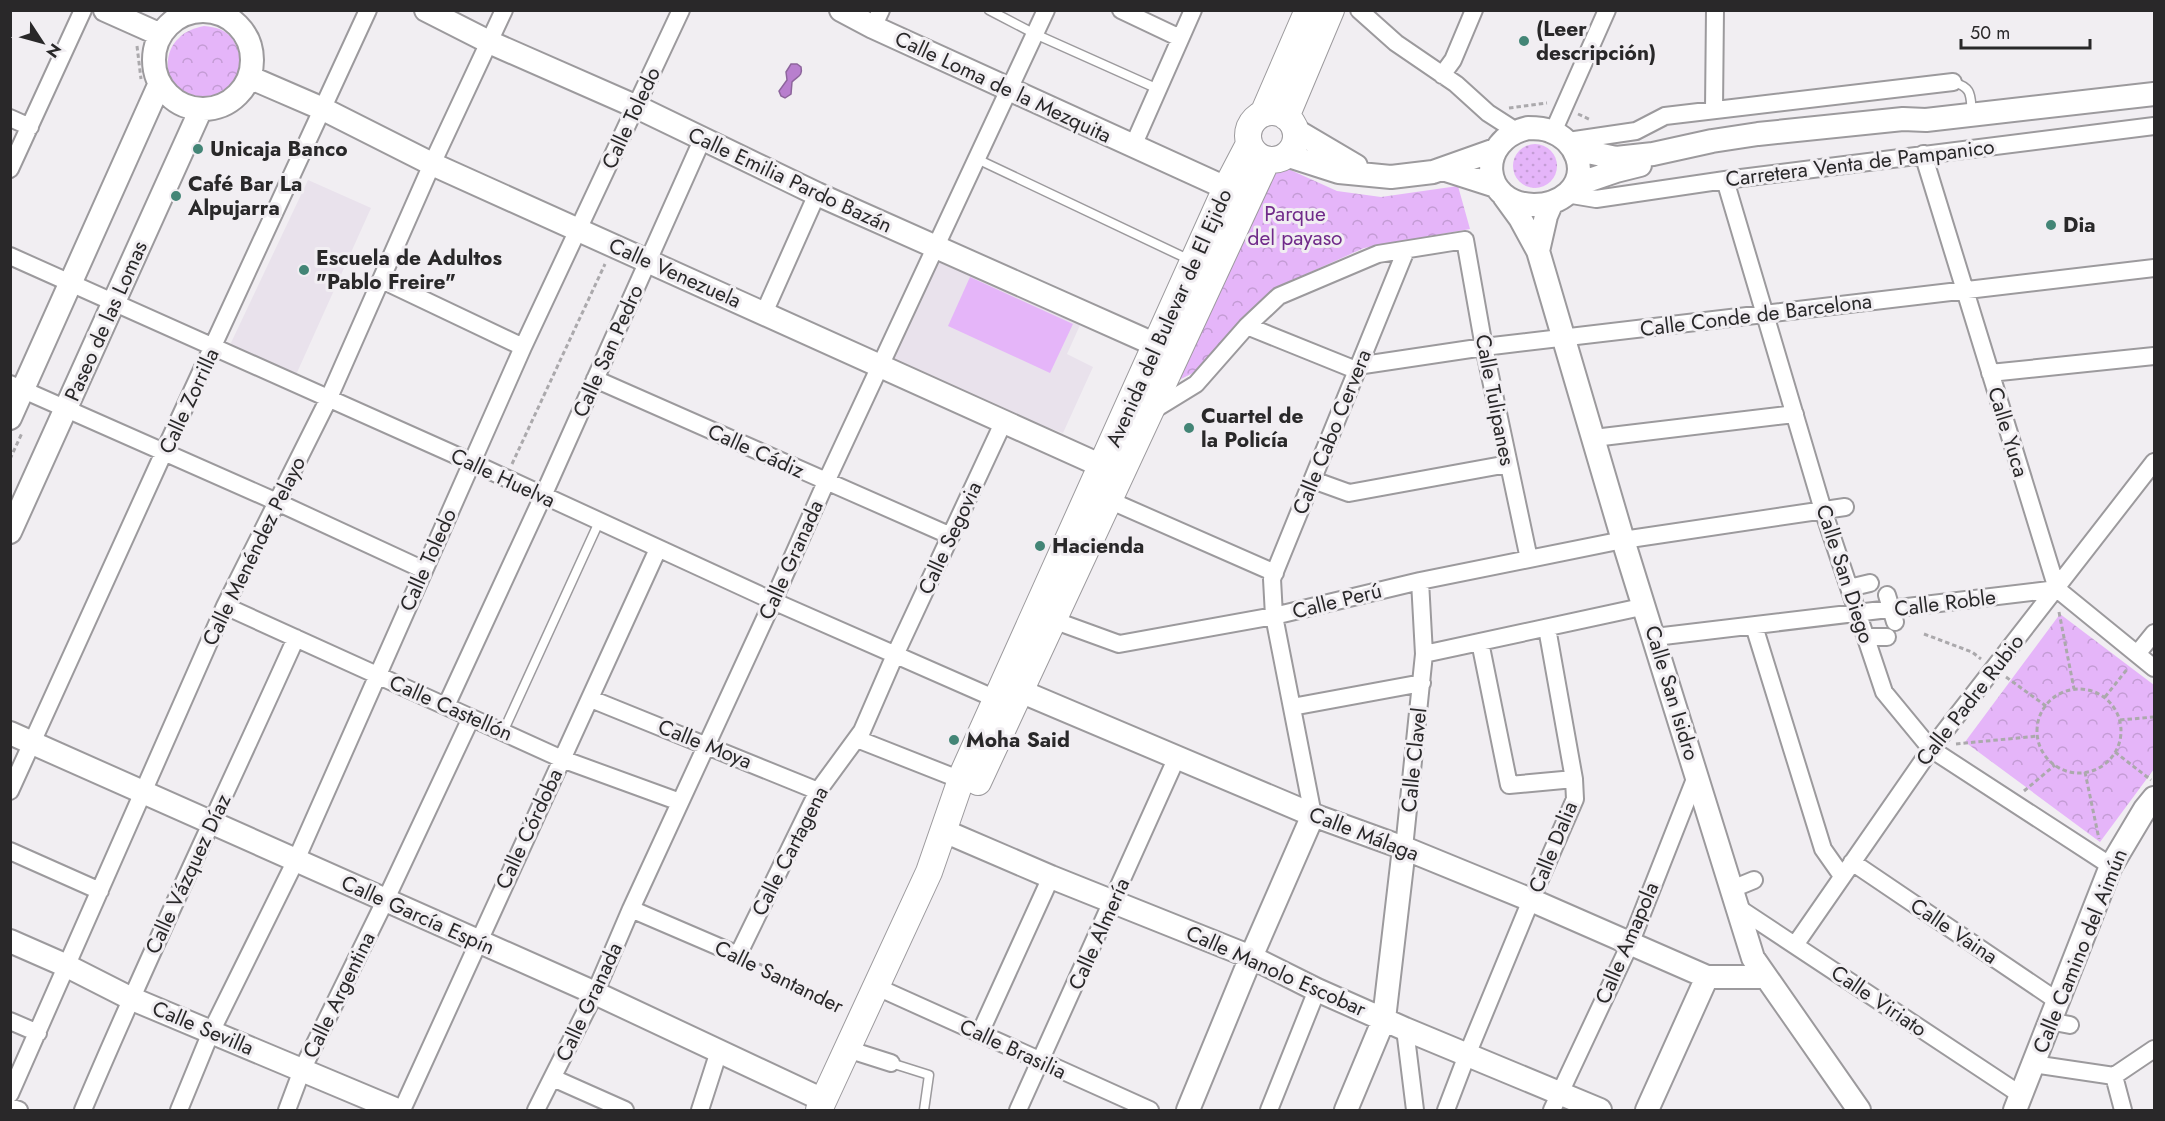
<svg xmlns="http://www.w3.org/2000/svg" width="2165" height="1121" font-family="Jost,sans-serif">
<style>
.built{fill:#e9e2ec}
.grass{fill:url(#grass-dots)}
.park{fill:url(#park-crowns)}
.garden{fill:#e5b5f9}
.water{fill:#b87fce;stroke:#8d659c;stroke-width:1.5}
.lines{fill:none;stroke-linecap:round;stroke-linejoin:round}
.lane-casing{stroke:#9c9a9d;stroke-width:11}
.street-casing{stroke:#9c9a9d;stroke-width:20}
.secondary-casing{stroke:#9c9a9d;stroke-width:26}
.primary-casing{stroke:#9c9a9d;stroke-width:28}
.path{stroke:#aba9ac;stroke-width:3;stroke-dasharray:4.5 3;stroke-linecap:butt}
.lane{stroke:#fff;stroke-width:8}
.street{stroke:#fff;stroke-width:16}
.secondary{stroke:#fff;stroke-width:22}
.primary{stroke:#fff;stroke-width:26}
.poi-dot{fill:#438576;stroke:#f1eef2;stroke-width:2}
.labels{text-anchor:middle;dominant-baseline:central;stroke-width:6;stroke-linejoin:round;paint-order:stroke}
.poi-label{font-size:21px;font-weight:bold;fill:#292829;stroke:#f1eef2;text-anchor:start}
.street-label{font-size:21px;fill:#292829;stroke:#f1eef2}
.park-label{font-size:21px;fill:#702a89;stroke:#f1eef2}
</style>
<defs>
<pattern id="grass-dots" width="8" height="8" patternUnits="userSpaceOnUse" patternTransform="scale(1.5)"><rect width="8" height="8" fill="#e5b5f9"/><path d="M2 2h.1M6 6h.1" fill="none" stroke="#c49cd5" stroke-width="1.8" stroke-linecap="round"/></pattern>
<pattern id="park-crowns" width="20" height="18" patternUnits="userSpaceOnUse" patternTransform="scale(1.5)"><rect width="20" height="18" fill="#e5b5f9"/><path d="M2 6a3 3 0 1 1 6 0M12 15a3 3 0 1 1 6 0" fill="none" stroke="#c49cd5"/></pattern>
</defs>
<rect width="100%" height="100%" fill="#f1eef2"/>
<!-- built -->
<path class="built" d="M308,180L371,208L295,377L229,347Z
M936,247L1085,314L1067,354L1093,367L1063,433L879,365Z"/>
<!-- grass -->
<path class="grass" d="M1513 166a22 22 0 1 1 44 0a22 22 0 1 1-44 0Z"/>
<!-- park -->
<path class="park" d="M204,26C229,28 235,38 242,62C239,70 236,80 229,87C216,100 185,102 174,85C164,72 166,49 179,38C185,31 195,28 204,26Z
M1286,168L1337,191L1381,197L1458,186L1470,229L1364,248L1273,289L1197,371L1159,390L1265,178Z
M2060,614L2154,685V769L2100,842L1965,742Z"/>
<!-- garden -->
<path class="garden" d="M970,277L1073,324L1050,373L948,326Z"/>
<!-- water -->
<path class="water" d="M791,64H797L801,67C803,76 798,76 792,82L791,94L785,98L781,96L779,91L787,80L786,72Z"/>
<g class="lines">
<!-- lane casing -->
<g class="lane-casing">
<path id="lane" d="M989,10L1035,34L1158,89
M1953,82C1973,88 1970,95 1972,113
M977,159L1190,260
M503,732L599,522
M891,1063L929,1075L924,1110"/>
</g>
<!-- street casing -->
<g class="street-casing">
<path id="street" d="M1121,10L1180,38
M1359,10L1396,43L1456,84L1488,113L1516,131
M873,27L881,10
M1442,75L1453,60L1474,10
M1714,109L1715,10
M10,118L30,127
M1553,132L1607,10
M1568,141L1636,131L1665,116L1953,82
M1133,146L1193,10
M1923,154L2057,589L2154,668
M10,169L83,10
M1725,180L1823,510L1884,692L1931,749L2111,866
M1566,194L1596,199L1725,180L2154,126
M10,256L471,462L773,601L996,699
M382,280L523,347
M764,313L817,194
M1247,326L1351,368L1357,366L1484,347L2154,268
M1990,373L2154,356
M595,379L951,536
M10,384L277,502L424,570
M1152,411L1196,384L1247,326L1279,296L1378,254L1465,240L1484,347L1529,559
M1594,438L1795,414
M1313,480L1349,493L1508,464
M1102,497L1275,573
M1849,588L1870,583
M1887,595L1895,622
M225,606L562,759L680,802
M1053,620L1119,644L1274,616L1420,581L1623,540L1845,507
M1754,626L1823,849L1842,876
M1655,637L2057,589
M1866,637H1887
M1480,642L1509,785L1574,779
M1424,654L1646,606
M2137,654L2154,633
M591,699L818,791
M446,706L543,496L702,140
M1292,707L1422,683
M857,739L961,780
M10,791L164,452L368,10
M1313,815L1274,616L1272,579L1406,250
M1404,848L1424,654L1420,581
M10,851L100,891
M1852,862L2056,1000
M1732,889L1754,880
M1737,907L2021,1095
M631,909L738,955L818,791L862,731L895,655L1004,421
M1795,945L1931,749L2154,462
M877,987L1150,1110
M10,1021L38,1033
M2049,1021L2070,1025
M1405,1029L1415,1110
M980,1033L1051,877
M847,1049L891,1063
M2033,1064L2114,1076L2154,1049
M2114,1076L2123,1110
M553,1078L625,1110
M10,1094L225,606L328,400L432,164L504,10
M10,1107L19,1110
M83,1110C150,951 225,796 296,638
M179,1110L211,1032L296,860L523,347L681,10
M287,1110L302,1070L386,899L471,718
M402,1110C486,923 574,737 658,549
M536,1110L595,993L631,909L773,601L826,482L1046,10
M700,1110L719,1051
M1018,1110L1177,757
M1269,1110L1317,990
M1446,1110L1467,1055L1531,900L1575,799L1574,779L1547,628
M1552,1110L1630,944L1697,774"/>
</g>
<!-- secondary casing -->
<g class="secondary-casing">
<path id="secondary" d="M105,10L161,35
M426,10L489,42L637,107L817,194L1156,345
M841,10L873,27L1226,188
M154 60a49 49 0 1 1 98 0a49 49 0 1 1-98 0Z
M249,77L323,109L432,164L1102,466
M1528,128C1536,128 1543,128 1550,131C1576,140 1590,172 1568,193C1559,201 1546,205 1534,205C1480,204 1476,140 1528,128Z
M1295,130L1356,166
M1574,149L1616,158L1653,154L1712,141L1758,134L1903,119L1926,120L2154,94
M1286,155L1339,172L1391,177L1433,172L1495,150
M1443,169L1496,186
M1575,185L1616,171L1640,165
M1504,196L1520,218L1538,251L1623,540L1753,958L1859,1110
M1538,251L1546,216L1552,202
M10,418L160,83
M10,532L201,109
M1020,691L1313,815L1404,848L1531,900L1707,977
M10,733L595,993L823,1100
M951,834L1051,877L1251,957L1317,990L1405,1029L1600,1110
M10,941L67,966L130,998L397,1110
M1188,1110L1251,957L1313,815
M1346,1110L1384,1019L1404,848
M1647,1110L1707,977H1766
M2015,1110L2111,866L2145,809L2154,798"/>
</g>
<!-- primary casing -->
<g class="primary-casing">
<path id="primary" d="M1248 136a24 24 0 1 1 48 0a24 24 0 1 1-48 0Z
M1263,114L1308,10
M1286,117L1331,10
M978,782L1267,160
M819,1110L929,872L964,771L1226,188L1249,144"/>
</g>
<!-- path -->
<path class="path" d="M137,46L141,79
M1509,108L1547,103
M1578,114L1591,120
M10,459L22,433
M512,464L605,264
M2059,612L2074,689
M1924,634L1972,652L1981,659
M2006,677L2046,706
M2037 731a42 42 0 1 1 84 0a42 42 0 1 1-84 0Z
M2105,697L2128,668
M2120,720L2154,717
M1956,744L2038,736
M2115,752L2151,780
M2085,772L2099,839
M2024,791L2055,765
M752,961L776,971L785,983L843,1009"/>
<!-- lane -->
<use href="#lane" class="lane"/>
<!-- street -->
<use href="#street" class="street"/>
<!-- secondary -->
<use href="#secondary" class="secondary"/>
<!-- primary -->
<use href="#primary" class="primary"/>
</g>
<!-- markers -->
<g class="poi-dot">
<circle cx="1524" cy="41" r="6"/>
<circle cx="198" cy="149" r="6"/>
<circle cx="176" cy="196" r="6"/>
<circle cx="2051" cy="225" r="6"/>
<circle cx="304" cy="270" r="6"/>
<circle cx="1189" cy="428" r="6"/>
<circle cx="1040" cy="546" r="6"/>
<circle cx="954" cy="740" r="6"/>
</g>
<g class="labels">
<!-- poi labels -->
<g class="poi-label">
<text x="1536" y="29">(Leer<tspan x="1536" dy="24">descripción)</tspan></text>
<text x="210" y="149">Unicaja Banco</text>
<text x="188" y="184">Café Bar La<tspan x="188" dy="24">Alpujarra</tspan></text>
<text x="2063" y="225">Dia</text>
<text x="316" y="258">Escuela de Adultos<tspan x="316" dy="24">"Pablo Freire"</tspan></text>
<text x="1201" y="416">Cuartel de<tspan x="1201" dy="24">la Policía</tspan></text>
<text x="1052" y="546">Hacienda</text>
<text x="966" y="740">Moha Said</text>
</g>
<!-- street labels -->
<g class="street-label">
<text transform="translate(1003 87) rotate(25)">Calle Loma de la Mezquita</text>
<text transform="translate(631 118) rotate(-65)">Calle Toledo</text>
<text transform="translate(1860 163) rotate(-7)">Carretera Venta de Pampanico</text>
<text transform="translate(790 180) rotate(25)">Calle Emilia Pardo Bazán</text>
<text transform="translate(675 273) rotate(24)">Calle Venezuela</text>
<text transform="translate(1756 315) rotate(-7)">Calle Conde de Barcelona</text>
<text transform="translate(1169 318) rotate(-66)">Avenida del Bulevar de El Ejido</text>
<text transform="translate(106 321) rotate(-66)">Paseo de las Lomas</text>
<text transform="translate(608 351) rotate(-66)">Calle San Pedro</text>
<text transform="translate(1495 400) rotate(79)">Calle Tulipanes</text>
<text transform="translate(189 401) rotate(-65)">Calle Zorrilla</text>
<text transform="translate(1332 432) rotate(-68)">Calle Cabo Cervera</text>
<text transform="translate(2008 432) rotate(73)">Calle Yuca</text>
<text transform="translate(756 451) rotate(24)">Calle Cádiz</text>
<text transform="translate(503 478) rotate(25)">Calle Huelva</text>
<text transform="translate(950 538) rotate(-65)">Calle Segovia</text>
<text transform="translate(254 551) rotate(-64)">Calle Menéndez Pelayo</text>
<text transform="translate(428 560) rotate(-66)">Calle Toledo</text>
<text transform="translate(791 560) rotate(-66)">Calle Granada</text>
<text transform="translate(1845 574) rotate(72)">Calle San Diego</text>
<text transform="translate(1337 601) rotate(-14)">Calle Perú</text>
<text transform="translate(1945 603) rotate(-7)">Calle Roble</text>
<text transform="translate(1672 693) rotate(73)">Calle San Isidro</text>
<text transform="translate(1970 700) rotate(-52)">Calle Padre Rubio</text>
<text transform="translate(451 708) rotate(24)">Calle Castellón</text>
<text transform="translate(705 744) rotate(22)">Calle Moya</text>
<text transform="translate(1414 760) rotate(-84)">Calle Clavel</text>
<text transform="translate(529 829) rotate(-65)">Calle Córdoba</text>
<text transform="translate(1364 834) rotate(21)">Calle Málaga</text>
<text transform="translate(1553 847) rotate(-68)">Calle Dalia</text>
<text transform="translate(790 851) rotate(-63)">Calle Cartagena</text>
<text transform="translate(188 874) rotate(-65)">Calle Vázquez Díaz</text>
<text transform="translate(418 915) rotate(24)">Calle García Espín</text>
<text transform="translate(1954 931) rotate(34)">Calle Vaina</text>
<text transform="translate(1099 934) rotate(-66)">Calle Almería</text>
<text transform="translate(1627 943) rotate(-67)">Calle Amapola</text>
<text transform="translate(2080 951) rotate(-68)">Calle Camino del Aimún</text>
<text transform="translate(1276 971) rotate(24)">Calle Manolo Escobar</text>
<text transform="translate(779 977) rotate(26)">Calle Santander</text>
<text transform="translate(339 995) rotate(-64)">Calle Argentina</text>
<text transform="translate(1879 1001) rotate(34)">Calle Viriato</text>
<text transform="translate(589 1002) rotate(-65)">Calle Granada</text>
<text transform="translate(203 1028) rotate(23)">Calle Sevilla</text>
<text transform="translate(1013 1049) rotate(25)">Calle Brasilia</text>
</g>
<!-- park labels -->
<g class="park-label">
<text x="1295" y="214">Parque<tspan x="1295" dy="24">del payaso</tspan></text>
</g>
</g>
<!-- border -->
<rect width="2165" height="1121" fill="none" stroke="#292829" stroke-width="24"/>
<!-- north arrow -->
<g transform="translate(42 42) rotate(126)" stroke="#f1eef2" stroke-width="4.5" paint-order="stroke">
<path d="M0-4.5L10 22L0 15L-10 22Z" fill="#292829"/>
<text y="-9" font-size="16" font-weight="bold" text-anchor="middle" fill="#292829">N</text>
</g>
<!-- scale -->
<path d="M1961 39v9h129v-9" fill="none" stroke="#292829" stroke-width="3"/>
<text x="1970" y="39" font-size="18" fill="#292829" stroke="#f1eef2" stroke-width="4.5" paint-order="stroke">50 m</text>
</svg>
